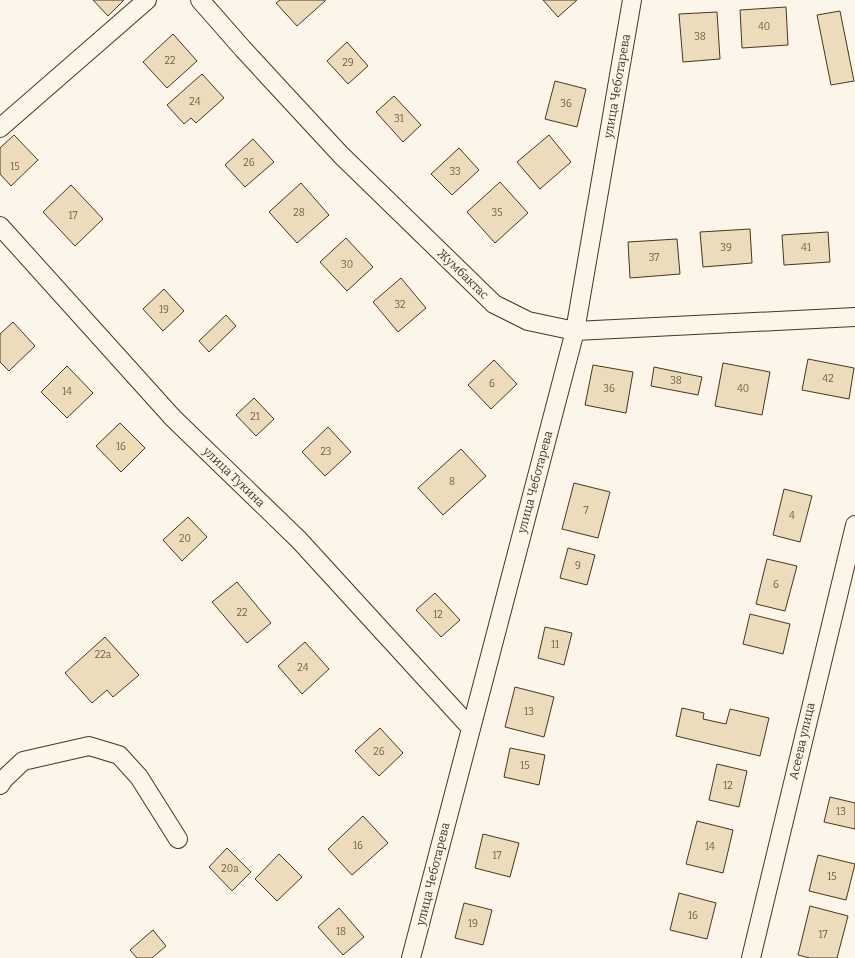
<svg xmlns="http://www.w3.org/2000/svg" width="855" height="958" font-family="Bitter,serif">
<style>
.building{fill:#ecdcbc;stroke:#4a3520}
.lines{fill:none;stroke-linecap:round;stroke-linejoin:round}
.minor-casing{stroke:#4a3520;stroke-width:20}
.minor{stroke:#fbf6e9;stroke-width:18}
.labels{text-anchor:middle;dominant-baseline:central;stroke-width:4;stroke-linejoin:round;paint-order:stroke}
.number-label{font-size:10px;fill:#725f47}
.street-label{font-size:12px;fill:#4a3520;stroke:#fbf6e9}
</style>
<rect width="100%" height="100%" fill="#fbf6e9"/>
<!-- building -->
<path class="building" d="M93,0H124L108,16Z
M280,0H325V1L297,26L276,3Z
M543,0H577L558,17Z
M786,7L788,45L742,48L740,10Z
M840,11L854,81L831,85L817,15Z
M717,12L720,59L683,62L679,14Z
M173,34L197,61L167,88L143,62Z
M347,42L368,66L348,84L327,61Z
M202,74L224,98L196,123L191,118L184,124L167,105Z
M555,81L586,89L577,127L545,119Z
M394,96L421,125L403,142L376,112Z
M14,135L38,160L11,186L0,174V148Z
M549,135L571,162L540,189L517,162Z
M253,139L274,162L245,187L225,165Z
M459,148L479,170L452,195L431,174Z
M500,182L528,213L495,243L467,212Z
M301,183L329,215L297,243L269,212Z
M71,185L103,219L75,246L43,212Z
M750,229L752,263L703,267L700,232Z
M828,232L830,262L784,265L782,235Z
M346,238L373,267L347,291L320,262Z
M677,239L680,274L630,278L628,242Z
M401,278L426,308L398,332L373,302Z
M164,289L184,311L163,331L143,309Z
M226,315L236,326L209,352L199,341Z
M13,322L35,346L9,371L0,362V334Z
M808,359L854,368L849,399L802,390Z
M494,360L517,384L491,409L468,385Z
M723,363L770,372L762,415L715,406Z
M593,365L633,372L626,413L585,405Z
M67,366L93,393L67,418L41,392Z
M654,367L702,377L698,395L651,386Z
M254,398L274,419L256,436L236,415Z
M120,423L145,448L121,472L96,446Z
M328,427L351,452L325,476L302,452Z
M461,449L486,476L443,515L418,488Z
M574,483L610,492L598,538L562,529Z
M784,489L812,496L800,542L773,535Z
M188,517L207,537L182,561L163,540Z
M568,548L595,555L587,585L560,578Z
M767,559L797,566L785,611L756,604Z
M237,582L271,623L247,643L212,602Z
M435,593L460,620L441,637L416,610Z
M750,614L790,624L783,654L743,644Z
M545,627L572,633L564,665L538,658Z
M105,637L139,675L113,697L107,690L92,703L65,673Z
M305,642L329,669L302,694L278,666Z
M515,687L554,697L544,737L505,727Z
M682,708L704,713L703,719L726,724L730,709L769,718L760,756L676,736Z
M380,728L403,753L379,776L355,751Z
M510,748L545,755L539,785L504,777Z
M717,764L747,771L739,807L709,800Z
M830,797L855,803V829L824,822Z
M363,816L388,843L352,875L328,849Z
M697,821L733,830L723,873L686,864Z
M483,834L519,843L510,877L475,868Z
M227,848L251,872L232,891L209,867Z
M279,854L302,877L277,901L255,879Z
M818,855L855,864L846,900L809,891Z
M679,893L716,903L707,939L670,930Z
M464,903L492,910L483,945L455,938Z
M810,906L848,916L837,958H810L798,955Z
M339,908L364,937L343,955L318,927Z
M153,930L166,946L152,958H137L130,950Z"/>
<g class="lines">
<!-- minor casing -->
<g class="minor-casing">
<path id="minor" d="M200,0L243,49L341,155L494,304L528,321L575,331L855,317
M0,128L147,0
M0,226L173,418L299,540L470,727
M0,785L3,780L23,761L89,746L119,755L139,777L178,839
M411,958L575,331L632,0
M751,958L855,525"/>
</g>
<!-- minor -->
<use href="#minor" class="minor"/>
</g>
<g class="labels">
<!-- number labels -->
<g class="number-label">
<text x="764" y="27">40</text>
<text x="700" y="37">38</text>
<text x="170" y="61">22</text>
<text x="348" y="63">29</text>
<text x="195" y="102">24</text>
<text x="566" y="104">36</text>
<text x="399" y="119">31</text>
<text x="249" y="163">26</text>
<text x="15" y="167">15</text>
<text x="455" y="172">33</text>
<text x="299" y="213">28</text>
<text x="497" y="213">35</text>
<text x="73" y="216">17</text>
<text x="726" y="248">39</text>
<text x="806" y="248">41</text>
<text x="654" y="258">37</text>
<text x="347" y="265">30</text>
<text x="400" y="305">32</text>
<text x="164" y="310">19</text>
<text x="828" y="379">42</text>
<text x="676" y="381">38</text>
<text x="492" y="384">6</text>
<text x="609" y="389">36</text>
<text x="743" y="389">40</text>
<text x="67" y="392">14</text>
<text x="255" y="417">21</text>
<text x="121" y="447">16</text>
<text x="326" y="452">23</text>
<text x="452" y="482">8</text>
<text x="586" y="511">7</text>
<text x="792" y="516">4</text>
<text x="185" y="539">20</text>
<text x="578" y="566">9</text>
<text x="776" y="585">6</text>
<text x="242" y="613">22</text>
<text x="438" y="615">12</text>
<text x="555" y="645">11</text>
<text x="103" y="655">22а</text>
<text x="303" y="668">24</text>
<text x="529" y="712">13</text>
<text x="379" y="752">26</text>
<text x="525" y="766">15</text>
<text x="728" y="786">12</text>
<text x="841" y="812">13</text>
<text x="358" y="846">16</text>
<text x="710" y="847">14</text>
<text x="497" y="856">17</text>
<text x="230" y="869">20а</text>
<text x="832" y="877">15</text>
<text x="693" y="916">16</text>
<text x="473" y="924">19</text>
<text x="341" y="932">18</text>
<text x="823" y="935">17</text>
</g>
<!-- street labels -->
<g class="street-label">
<text transform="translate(617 86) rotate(-80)">улица Чеботарева</text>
<text transform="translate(463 274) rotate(44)">Жумбактас</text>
<text transform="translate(234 477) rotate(44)">улица Тукина</text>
<text transform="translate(535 482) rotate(-75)">улица Чеботарева</text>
<text transform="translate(802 741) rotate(-77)">Асеева улица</text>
<text transform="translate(433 874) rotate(-76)">улица Чеботарева</text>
</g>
</g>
</svg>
